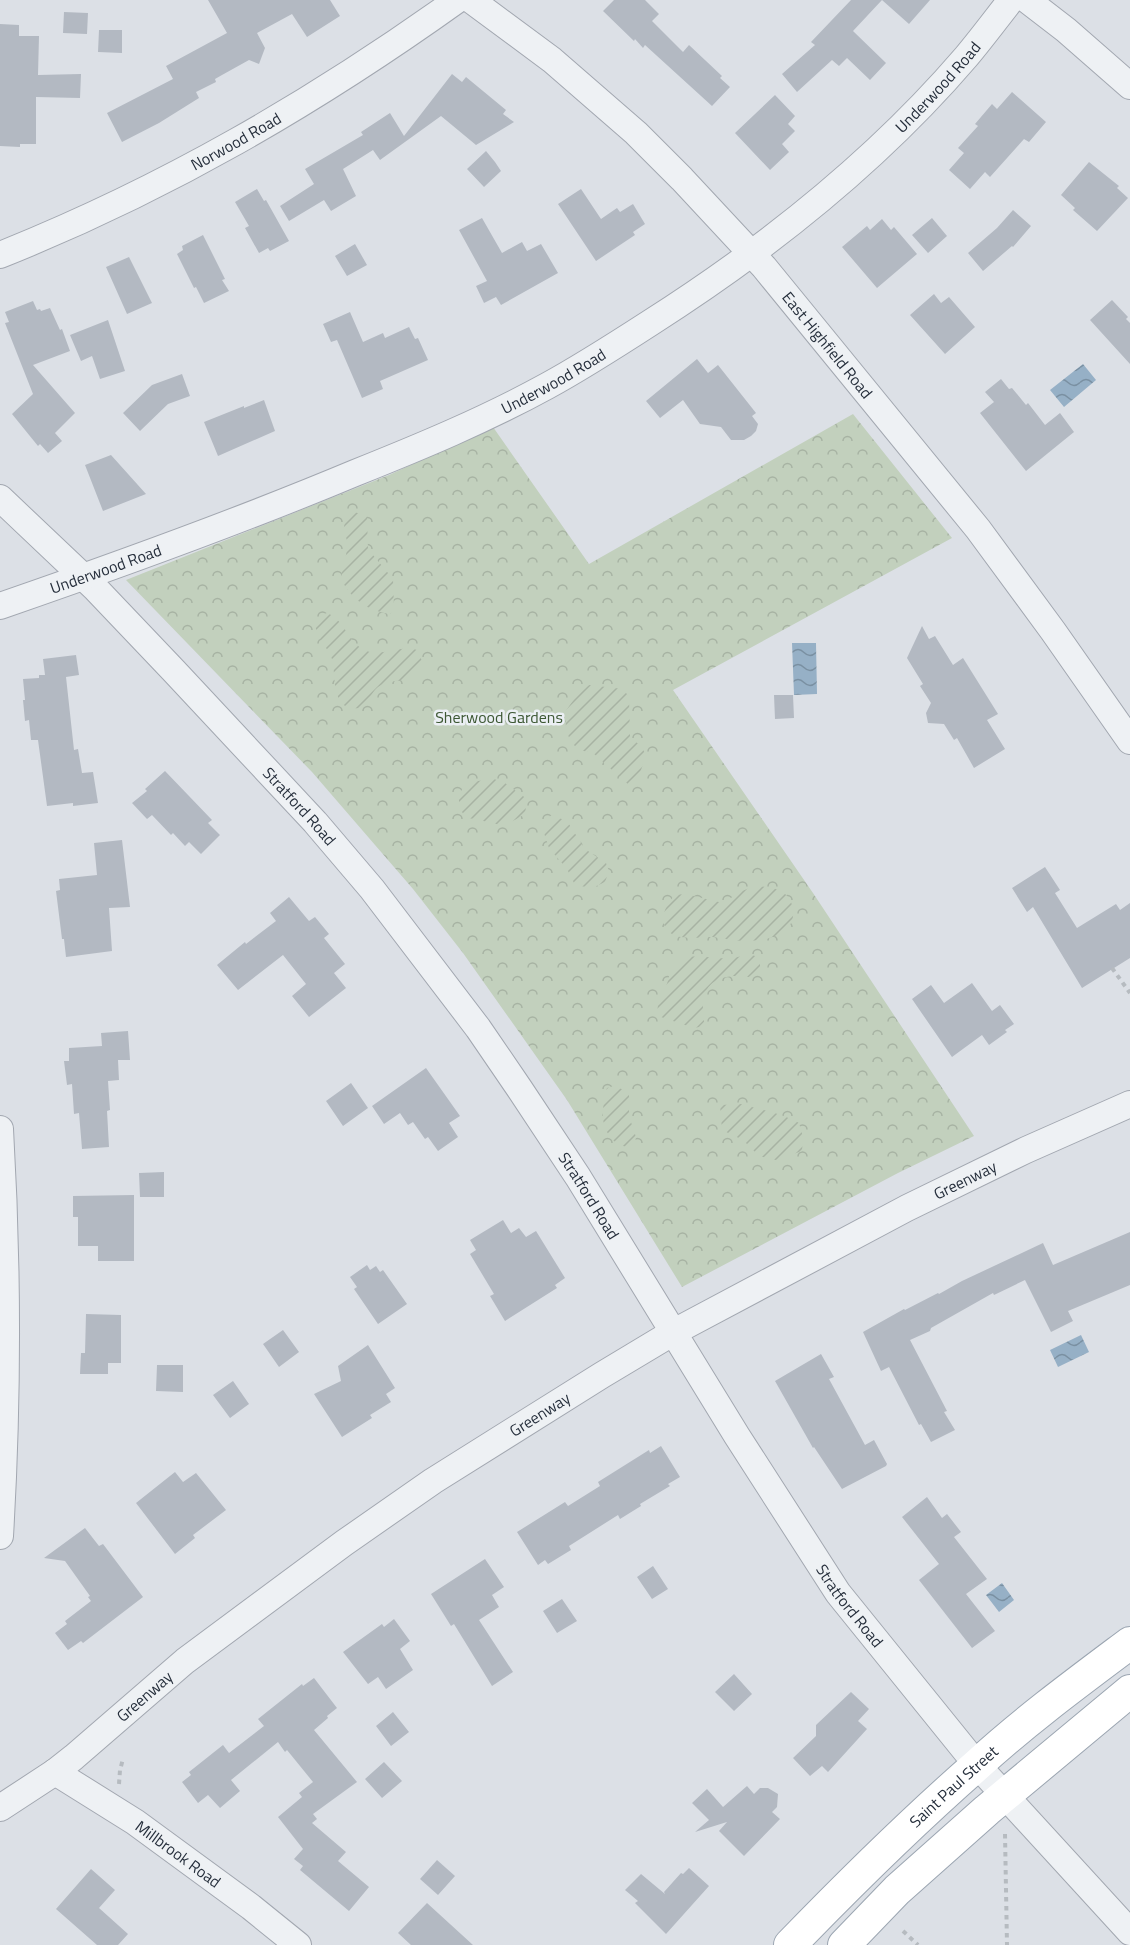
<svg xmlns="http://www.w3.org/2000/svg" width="1130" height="1945" font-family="'Titillium Web',sans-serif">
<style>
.park{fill:url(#park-crowns)}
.garden{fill:url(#garden-furrows)}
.water{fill:url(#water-waves)}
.building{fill:#b3b9c2}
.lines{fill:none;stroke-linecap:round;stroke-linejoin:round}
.minor-casing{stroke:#a2a7b0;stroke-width:28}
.major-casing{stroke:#9ba5b1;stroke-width:34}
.path{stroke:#b6bbc0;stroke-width:4;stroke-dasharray:4.5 4.5;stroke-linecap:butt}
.minor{stroke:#eef1f4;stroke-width:26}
.major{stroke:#fff;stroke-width:32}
.labels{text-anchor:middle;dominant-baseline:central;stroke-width:5;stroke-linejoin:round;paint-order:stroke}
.street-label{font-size:16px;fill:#262f3c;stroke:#ebeff4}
.park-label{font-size:16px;fill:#3c5733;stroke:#ebeff4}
</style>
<defs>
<pattern id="park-crowns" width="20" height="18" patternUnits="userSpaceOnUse" patternTransform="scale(1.5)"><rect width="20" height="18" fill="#c2d0bd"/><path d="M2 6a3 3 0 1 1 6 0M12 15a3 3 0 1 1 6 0" fill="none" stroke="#a7b3a3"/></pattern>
<pattern id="garden-furrows" width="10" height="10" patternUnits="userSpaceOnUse" patternTransform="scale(1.5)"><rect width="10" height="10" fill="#c2d0bd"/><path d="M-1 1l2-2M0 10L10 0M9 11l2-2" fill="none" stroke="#a7b3a3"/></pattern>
<pattern id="water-waves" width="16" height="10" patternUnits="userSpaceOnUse" patternTransform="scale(1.5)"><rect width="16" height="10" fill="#96b0c6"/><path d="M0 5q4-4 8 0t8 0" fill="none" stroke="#7a90a2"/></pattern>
</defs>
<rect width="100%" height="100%" fill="#dce0e6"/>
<!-- park -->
<path class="park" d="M853,414L952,538L673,690L813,893L974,1136L898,1173L682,1287L567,1100L463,953L413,889L312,772L126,580L389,475L493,427L589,564Z"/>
<!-- garden -->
<path class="garden" d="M354,512L365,515L367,518L368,549L393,579L394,608L390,614C368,611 351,599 341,579C342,568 347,557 347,545C348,538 343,534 344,527C345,520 348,515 354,512Z
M327,613C345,620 347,641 364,650C381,658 399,644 417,650L423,663C420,683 407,678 391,682C387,683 382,684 378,687C368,695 368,711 351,708C331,705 336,672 332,659C328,646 300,620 327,613Z
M589,685L623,689L629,697L630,737L642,747L646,756L636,784L630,786L593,753L579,750L570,741L566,728L565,712L577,695Z
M494,779L505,783L527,799L525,814C497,832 496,821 467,818C461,812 460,809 459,801C458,782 480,780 494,779Z
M551,815L567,821L585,849L606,863L609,871L605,882L592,888L575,885L567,869L549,848L542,827Z
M755,886C768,887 785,888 791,902C802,933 769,941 745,941C734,941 724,938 713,937C701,937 682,940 672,934C656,924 665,905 675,895L685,894L723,903L742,891Z
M749,954L755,956L760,963V968L749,977C729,974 706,977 703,1002C702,1008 704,1016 704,1022L699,1027L694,1028L658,1016C656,1003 661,998 666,986C670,978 669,967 676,961C686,952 717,960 731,958C737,958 743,955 749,954Z
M614,1086L624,1090L629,1095V1116L636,1137L634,1147C627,1148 621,1146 615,1142C599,1127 602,1111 606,1091L607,1088Z
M742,1104C764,1111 778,1112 799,1123L803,1137L802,1151L776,1160L759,1156L743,1140L722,1130L720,1105Z"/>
<!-- water -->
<path class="water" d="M1083,364L1096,380L1064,407L1050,390Z
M816,643L817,694L794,695L792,643Z
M1081,1335L1089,1352L1058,1367L1050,1350Z
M1002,1583L1014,1600L999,1612L986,1595Z"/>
<!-- building -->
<path class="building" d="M208,0H330L340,16L307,37L292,14L257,33L265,48L259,64L249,60L222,75L215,79L216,82L196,92L199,98L159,123L122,142L107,113L173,79L166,66L227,33Z
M614,0H645L659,14L652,21L683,52L689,45L722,76L720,78L730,87L712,106L645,45L643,48L635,39L634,41L603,11Z
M851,0H930L909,24L882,0L853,31L886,63L870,80L847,58L839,66L832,60L797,92L782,74L815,45L811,42Z
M64,12L88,13L87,34L63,33Z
M0,24L19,25V36H39L38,75L81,74L80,98L36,97V144H20V147L0,146Z
M99,30H122V53L98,52Z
M452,74L462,82L466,77L506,110L503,114L514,122L476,145L441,116L380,160L373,150L343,169L356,196L331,211L324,200L289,221L280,206L314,184L305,169L363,135L361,132L390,113L404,136Z
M1012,92L1046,122L1029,142L1024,139L990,177L985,172L970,189L949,170L964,153L958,148L978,126L975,124L992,104L997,109Z
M775,95L795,116L788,124L795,131L782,144L789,152L770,170L735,133Z
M486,151L495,162L501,171L484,187L467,169Z
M1089,162L1119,186L1117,188L1128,198L1097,231L1073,210L1075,208L1061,195Z
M257,189L264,201L266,200L289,241L270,251L268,248L259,253L245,228L249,226L235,202Z
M581,189L601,219L617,208L620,212L633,204L645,224L633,232L635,235L596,261L558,204Z
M1013,210L1031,226L1013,247L1012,246L983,271L968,253L997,228Z
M482,218L502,253L522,242L527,251L541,244L558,273L501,305L496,297L484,303L476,286L487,281L459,230Z
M932,218L947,236L928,253L912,235Z
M882,219L891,230L894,227L917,254L877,288L842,247L867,226L870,230Z
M203,235L225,279L222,280L229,291L204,303L196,287L194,288L177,254L183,250L182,246Z
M355,244L367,265L347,276L335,256Z
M129,257L152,303L127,314L106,267Z
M934,294L941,303L949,297L975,327L945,354L910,315Z
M1112,300L1128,317L1126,319L1130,323V364L1090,320Z
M33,301L37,310L40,309L41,311L50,308L60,330L62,329L70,351L33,365L75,413L55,433L62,441L48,453L40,444L38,446L12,414L33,394L5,323L9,322L5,312Z
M350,312L363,342L383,333L385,338L409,327L415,339L418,338L428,360L380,381L383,389L362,398L337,340L331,342L323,324Z
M108,320L125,371L100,379L92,356L81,361L70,335Z
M697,359L708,373L718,365L756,413L752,416L758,424L756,431L751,436L744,440H731L721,427L700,424L683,400L660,418L646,401Z
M182,374L190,396L168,404L140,431L123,413L152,385Z
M1001,379L1009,389L1012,388L1026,405L1028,403L1045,425L1060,413L1074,432L1026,471L980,413L994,402L985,392Z
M264,400L275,431L218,456L204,422L244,406V408Z
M111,455L146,494L103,511L85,465Z
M922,626L929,639L935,636L953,665L963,658L998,714L987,720L1005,749L974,768L957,738L954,740L944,724L928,723L926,713L931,703L920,686L923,684L907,658Z
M76,655L79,675L66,677L74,750L78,749L82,773L93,772L98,803L73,806V803L47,806L38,740H31L29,720L25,721L23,700H25L23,679L39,678V675H45L43,659Z
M774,695H793L794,718L775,719Z
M165,771L212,820L208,823L220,835L201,854L189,842L185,846L173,833L171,835L152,815L147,819L132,803L147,791L145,789Z
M122,840L130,907L109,908L112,951L66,957L64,939H62L56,891L60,890L59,879L97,875L94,843Z
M1045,867L1060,890L1055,893L1077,928L1116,904L1120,910L1130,903V958L1082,988L1033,907L1027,912L1012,888Z
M289,897L309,921L315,917L329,934L324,938L345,964L334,973L346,988L309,1017L292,996L306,984L283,955L238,990L217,965L245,942L246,944L276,921L270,913Z
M972,983L992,1011L1000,1005L1014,1024L1005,1030L1007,1032L989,1045L982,1035L952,1057L912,999L931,985L944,1003Z
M128,1031L130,1060H118L119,1080L108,1081L110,1110L107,1111L109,1147L82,1149L79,1113L74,1114L72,1084L67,1085L64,1061H69V1048L102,1046L101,1033Z
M426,1068L460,1116L449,1123L458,1137L438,1151L428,1137L425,1139L413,1122L408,1125L400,1113L384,1124L372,1106Z
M351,1083L368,1108L343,1126L326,1101Z
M164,1172V1197H140L139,1173Z
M134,1195V1261H98V1246H78V1217H73V1196Z
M503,1220L511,1233L519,1228L526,1237L536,1231L565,1278L555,1285L557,1288L505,1321L490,1296L494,1294L470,1254L476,1250L470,1240Z
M1130,1232V1285L1068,1311L1073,1321L1051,1332L1025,1280L994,1295L993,1293L931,1328L930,1331L910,1340L947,1411L944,1412L955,1430L931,1442L921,1424L919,1425L889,1367L881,1371L863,1332L904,1309L905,1310L938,1293L939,1294L962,1281L1043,1243L1053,1265Z
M367,1265L370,1270L376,1266L380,1272L383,1270L407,1304L378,1324L354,1289L357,1287L350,1277Z
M86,1314L121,1315V1363H108V1374H80L81,1353H85Z
M283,1330L299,1352L279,1367L263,1344Z
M368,1345L395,1388L386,1394L391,1402L370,1415L372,1418L342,1437L314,1394L341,1381L338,1366Z
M821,1354L834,1377L829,1379L865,1445L874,1440L887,1464L886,1466L842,1489L814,1447L813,1448L775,1381Z
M157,1365H183V1392L156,1391Z
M233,1381L249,1404L230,1418L213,1395Z
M661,1446L680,1477L668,1484L670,1486L640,1504L641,1506L620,1519L618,1515L569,1546L571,1550L548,1564L545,1560L538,1565L517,1532L565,1502L568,1506L600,1486L598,1482L649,1450L650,1453Z
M175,1472L183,1482L196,1473L226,1510L193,1535L195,1538L175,1554L136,1503Z
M927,1497L942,1518L947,1514L961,1532L954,1537L987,1579L966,1594L995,1631L972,1648L919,1580L939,1564L902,1517Z
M85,1528L99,1546L103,1544L143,1597L83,1643L81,1641L68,1650L55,1633L67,1624L65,1621L91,1601L88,1597L90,1596L65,1561L44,1558Z
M485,1559L504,1587L492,1595L499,1607L479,1620L513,1672L492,1686L454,1624L451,1626L431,1594Z
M653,1566L668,1589L652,1599L637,1577Z
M562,1599L577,1621L557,1633L543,1611Z
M394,1619L410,1641L400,1649L413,1670L386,1689L378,1677L368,1684L343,1652L382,1624L384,1627Z
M734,1674L752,1694L734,1711L715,1692Z
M314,1678L337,1708L327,1716L328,1718L314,1730L357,1782L313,1814L317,1819L312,1823L346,1852L338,1861L369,1887L349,1911L300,1870L303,1866L294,1859L303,1849L278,1817L302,1797L299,1793L313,1782L287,1750L285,1752L278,1742L231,1780L240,1791L220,1808L208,1795L198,1803L182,1782L191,1775L189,1772L223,1745L229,1753L264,1726L258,1719L302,1684L303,1686Z
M851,1692L869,1709L858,1721L867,1729L828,1772L822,1766L810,1776L793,1758L816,1736V1725Z
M393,1712L409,1732L391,1746L376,1726Z
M384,1762L402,1781L382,1798L365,1779Z
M747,1786L754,1794L760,1788H768L778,1794L777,1807L772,1812L780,1819L744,1856L719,1831L727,1822L695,1832L709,1820L692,1803L707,1789L723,1807Z
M437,1860L455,1876L438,1895L420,1879Z
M689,1868L709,1886L666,1934L635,1903L638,1901L625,1890L641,1874L665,1894L664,1892L681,1873L683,1874Z
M91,1869L115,1890L99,1908L128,1934L118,1945H97L56,1909Z
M427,1903L473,1945H411L398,1933Z"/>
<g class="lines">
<!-- minor casing -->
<g class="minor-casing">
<g id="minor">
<path id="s1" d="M471,0L552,60L636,133L682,179L764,267L978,529L1053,631L1130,741"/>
<path d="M1027,0L1066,30L1130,86"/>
<path id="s2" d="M0,255C165,189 313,103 457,0"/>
<path id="s3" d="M0,498L95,588L174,671L315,822L372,889L478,1028L519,1088L578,1177L737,1436L838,1593L977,1765L1130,1932"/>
<path id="s4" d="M0,606C119,565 238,522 355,473C420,447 485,420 547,386C582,367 616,345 650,323C766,249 876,162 966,57C982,38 996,19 1011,0"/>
<path d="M0,1129C8,1264 8,1401 0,1536"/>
<path id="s5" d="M55,1772L135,1822L251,1907L298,1945"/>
<path id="s6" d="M0,1808L55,1772L74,1757L185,1661L344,1543L433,1481L602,1375L672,1333L907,1208L1026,1150L1130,1104"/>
</g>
</g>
<!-- major casing -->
<g class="major-casing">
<g id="major">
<path id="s7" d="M790,1945C850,1883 912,1822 977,1765C1025,1721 1078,1682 1130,1643"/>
<path d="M844,1945L897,1890L987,1810L1130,1691"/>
</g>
</g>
<!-- path -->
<path class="path" d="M1112,968L1130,993
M119,1784L120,1770L123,1759
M1005,1834L1007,1945
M903,1931L918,1945"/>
<!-- minor -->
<use href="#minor" class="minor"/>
<!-- major -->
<use href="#major" class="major"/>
</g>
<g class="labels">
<!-- street labels -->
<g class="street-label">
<text stroke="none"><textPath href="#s4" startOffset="1084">Underwood Road</textPath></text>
<text stroke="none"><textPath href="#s2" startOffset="262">Norwood Road</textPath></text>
<text stroke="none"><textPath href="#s1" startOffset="498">East Highfield Road</textPath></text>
<text stroke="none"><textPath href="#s4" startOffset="598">Underwood Road</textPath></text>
<text stroke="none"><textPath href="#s4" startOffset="112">Underwood Road</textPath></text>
<text stroke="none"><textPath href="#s3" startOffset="430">Stratford Road</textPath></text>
<text stroke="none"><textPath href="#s6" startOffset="1155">Greenway</textPath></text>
<text stroke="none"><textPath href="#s3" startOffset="916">Stratford Road</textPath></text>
<text stroke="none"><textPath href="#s6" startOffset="669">Greenway</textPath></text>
<text stroke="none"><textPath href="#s3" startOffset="1402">Stratford Road</textPath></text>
<text stroke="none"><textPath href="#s6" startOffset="183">Greenway</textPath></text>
<text stroke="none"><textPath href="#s7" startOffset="228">Saint Paul Street</textPath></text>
<text stroke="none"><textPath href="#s5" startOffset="148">Millbrook Road</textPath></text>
</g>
<!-- park labels -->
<g class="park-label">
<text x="499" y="717">Sherwood Gardens</text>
</g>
</g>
</svg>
